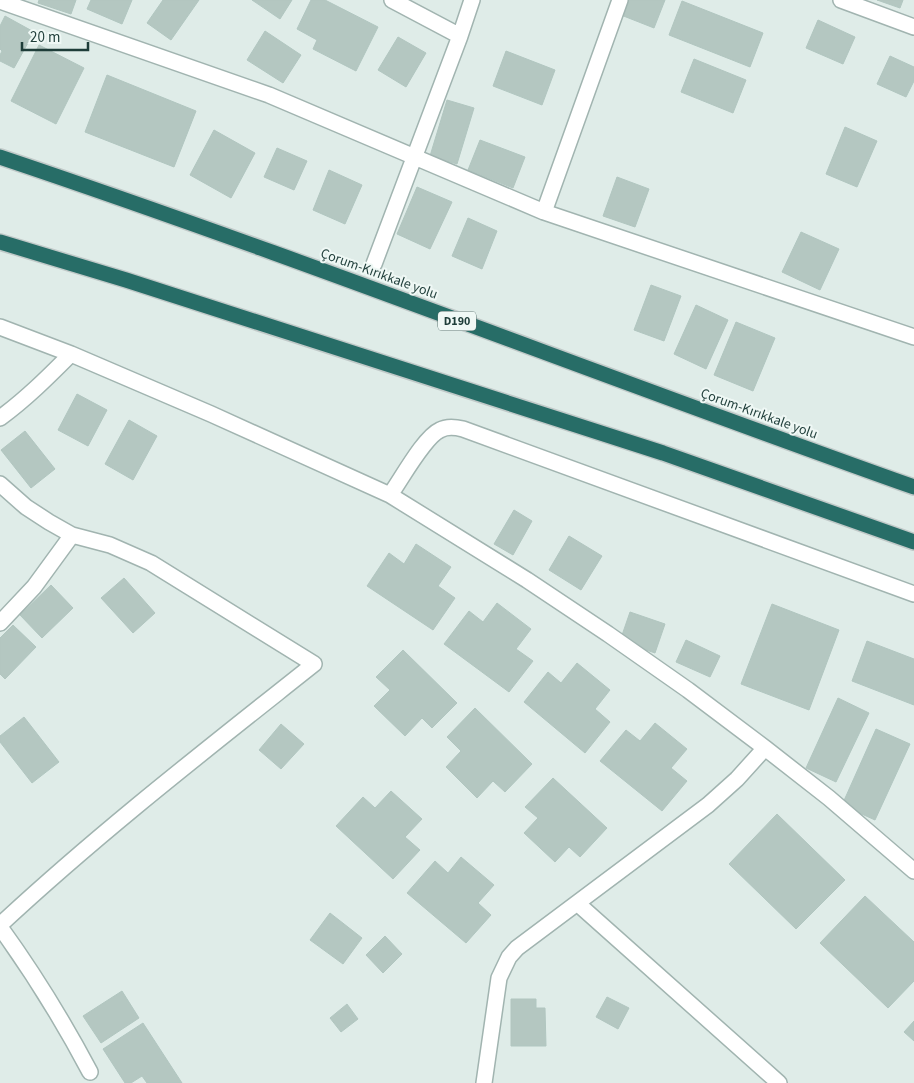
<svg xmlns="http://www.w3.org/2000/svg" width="914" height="1083" font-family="'Source Sans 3',sans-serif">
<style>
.building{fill:#b4c7c1;stroke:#b1c6c0}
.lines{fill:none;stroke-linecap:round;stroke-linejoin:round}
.minor-casing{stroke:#a1b4b0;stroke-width:18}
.highway-casing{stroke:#c0c9c8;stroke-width:18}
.minor{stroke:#fff;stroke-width:15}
.highway{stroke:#276d67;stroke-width:15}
.labels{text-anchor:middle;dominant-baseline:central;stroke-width:4;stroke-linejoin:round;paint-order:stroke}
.shield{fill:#eff8f5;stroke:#5d7571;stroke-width:1}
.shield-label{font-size:12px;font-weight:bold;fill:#1e3d39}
.street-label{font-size:14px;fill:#1e3d39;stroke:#eff8f5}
</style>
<rect width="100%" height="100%" fill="#dfece8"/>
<!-- building -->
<path class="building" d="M39,0H76L71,14L38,3Z
M91,0H132L122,24L87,9Z
M163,0H199L171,40L147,23Z
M252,0H292L280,19Z
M311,0H325L378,27L356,71L313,49L317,40L297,29Z
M627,0H665L654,28L621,15Z
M877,0H903L900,8Z
M682,1L763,33L750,67L669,35Z
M5,16L34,32L14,68L0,61V55L2,51L0,49V26Z
M818,20L855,37L843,64L806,48Z
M265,31L301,55L283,83L247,60Z
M398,37L426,53L406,87L378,70Z
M39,45L84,68L56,124L11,101Z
M506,51L555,70L542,105L493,86Z
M890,56L914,67V81L906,97L877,84Z
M694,59L746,80L733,113L681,92Z
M107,75L196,111L174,167L85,132Z
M447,100L474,108L457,164L430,156Z
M845,127L877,141L857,187L826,174Z
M214,130L255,153L231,198L190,175Z
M480,140L525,157L513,188L468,170Z
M277,148L307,161L294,190L264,177Z
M329,170L362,185L345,224L313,210Z
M617,177L649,189L635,227L603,216Z
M417,187L452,202L430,249L397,234Z
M468,218L497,231L482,269L452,256Z
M801,232L839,249L820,290L782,272Z
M651,285L681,296L664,341L634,330Z
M696,305L728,320L706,369L674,354Z
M736,322L775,338L753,391L714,375Z
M77,394L107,410L88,446L58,430Z
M129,420L157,436L133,480L105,464Z
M25,431L55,469L31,488L1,450Z
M514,510L532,521L513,555L494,544Z
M569,536L602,556L581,590L549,570Z
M416,544L451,567L438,586L455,598L433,630L367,586L389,553L404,564Z
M124,578L155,613L133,633L101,598Z
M51,585L73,608L42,638L20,615Z
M497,603L531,629L516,649L533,661L509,692L444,644L469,611L483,622Z
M772,604L839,630L809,710L741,684Z
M630,612L665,624L655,653L620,641Z
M13,625L36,647L5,679L0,674V638Z
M686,640L720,656L710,677L676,662Z
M867,641L914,659V705L852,681Z
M403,650L457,703L432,728L422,718L405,736L374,706L390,690L376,677Z
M577,663L610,690L595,709L610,722L585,753L524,702L548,672L561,683Z
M838,698L869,713L836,782L806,768Z
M475,708L532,764L505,792L493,781L477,798L446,767L461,751L447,737Z
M24,717L59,762L32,783L0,742V736Z
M655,723L687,749L671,768L687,781L662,811L600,761L626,730L640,741Z
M281,724L304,744L281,769L259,750Z
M876,729L910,744L875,820L842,805Z
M553,778L607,828L580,857L569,847L555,862L524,833L538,818L525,807Z
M391,791L422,819L405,837L420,850L393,879L336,826L363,797L375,808Z
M777,814L845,880L796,929L729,864Z
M461,857L494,885L478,903L491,915L466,943L407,893L435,861L448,873Z
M865,896L914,942V981L888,1008L820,943Z
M330,913L362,938L343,964L310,940Z
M385,936L402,954L383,973L366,955Z
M122,991L139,1018L101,1043L83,1016Z
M607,997L629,1008L618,1029L596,1017Z
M511,999H536V1008H545L546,1046H511Z
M347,1004L358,1019L341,1032L330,1018Z
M914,1021V1041L904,1032Z
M143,1023L182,1083H147L142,1076L131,1083H125L103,1049Z"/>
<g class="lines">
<!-- minor casing -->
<g class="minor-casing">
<path id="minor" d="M392,0L460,36
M841,0L914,27
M0,1L269,95L544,212L914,337
M544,212L620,0
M374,264L460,36L472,0
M0,327L71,354L211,414L390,495L527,580L608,634L688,690L765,748L829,798L914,871
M0,418C26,399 48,377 71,354
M0,484L26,507L49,522L72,535L110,545L151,563L314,664C207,749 100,832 0,925
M390,495C401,480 424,437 440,430C447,426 455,427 463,429L914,594
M0,623L34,587L72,535
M577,903L779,1083
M0,927C34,974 63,1021 90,1072
M484,1083L499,978L509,957L517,948L708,805L737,779L765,748"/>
</g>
<!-- highway casing -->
<g class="highway-casing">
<path id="highway" d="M0,157C307,260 609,379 914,487
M0,242L126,280L663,453L914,542"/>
</g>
<!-- minor -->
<use href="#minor" class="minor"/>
<!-- highway -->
<use href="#highway" class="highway"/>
</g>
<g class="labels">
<!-- shield labels -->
<rect class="shield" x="438" y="311.5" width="38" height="19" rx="4"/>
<g class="shield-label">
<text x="457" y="321">D190</text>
</g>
<!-- street labels -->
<g class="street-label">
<text transform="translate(379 274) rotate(20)">Çorum-Kırıkkale yolu</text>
<text transform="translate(759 414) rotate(20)">Çorum-Kırıkkale yolu</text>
</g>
</g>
<!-- scale -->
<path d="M22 42v8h66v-8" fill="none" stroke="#1e3d39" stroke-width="2.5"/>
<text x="30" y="42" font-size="15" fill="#1e3d39" stroke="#eff8f5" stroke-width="4" paint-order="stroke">20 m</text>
</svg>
